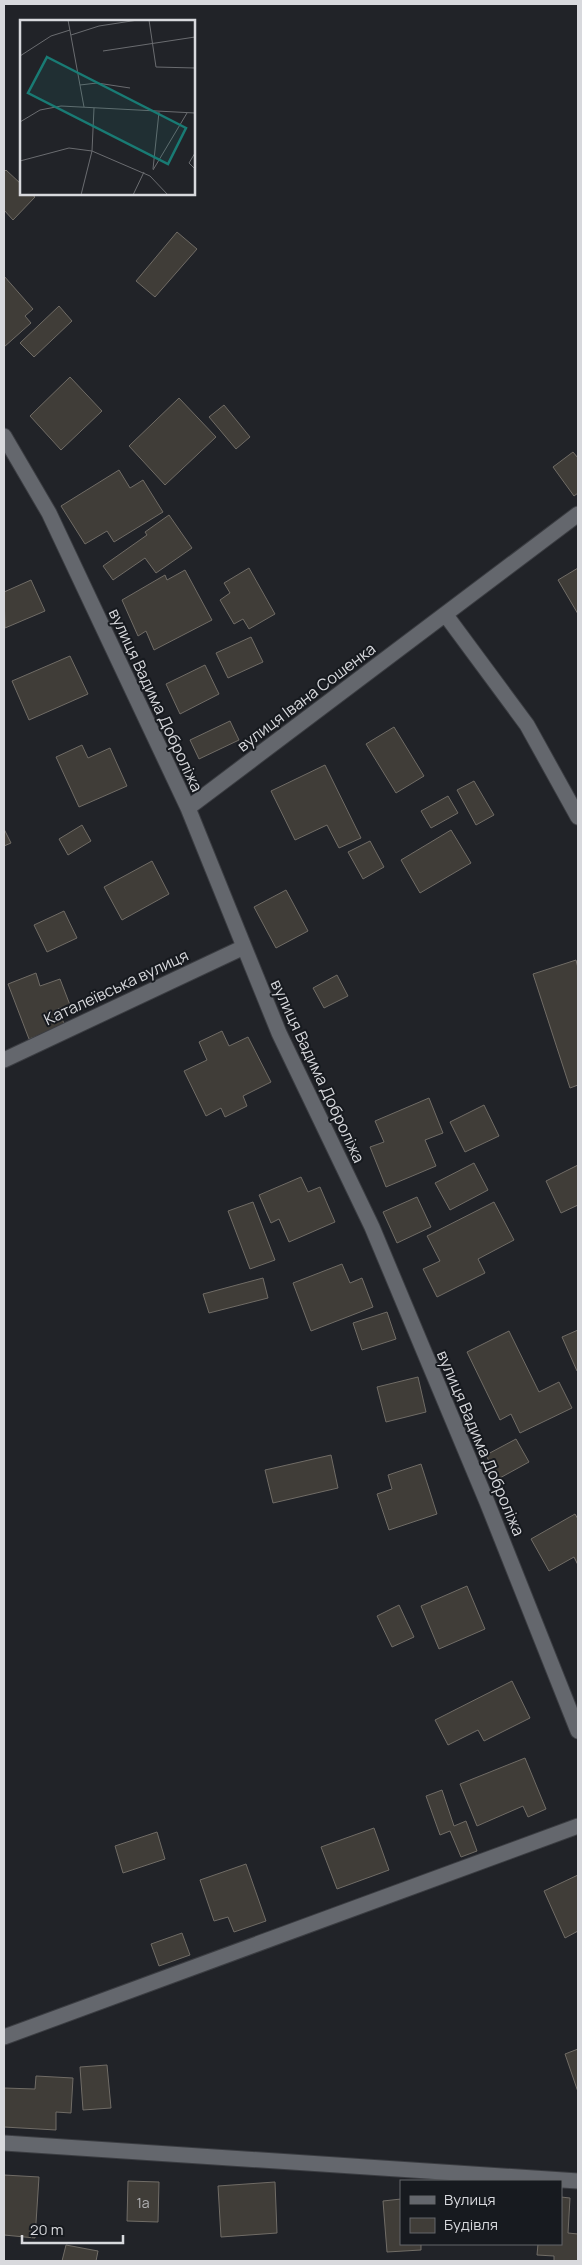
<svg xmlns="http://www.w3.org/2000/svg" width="582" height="2265" font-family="Manrope,sans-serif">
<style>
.building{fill:#403d38;stroke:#706c66}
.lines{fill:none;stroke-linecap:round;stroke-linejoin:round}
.minor-casing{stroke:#3b3d42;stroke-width:17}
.minor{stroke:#64676d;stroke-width:15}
.labels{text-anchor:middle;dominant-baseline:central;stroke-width:4;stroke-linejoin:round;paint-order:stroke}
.number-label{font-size:14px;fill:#b2b2b4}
.street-label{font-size:16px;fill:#d8d9dd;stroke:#171a1f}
.inset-road{fill:none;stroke:#6a6c70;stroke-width:1}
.view{fill:#197b74;fill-opacity:0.15;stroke:#197b74;stroke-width:2.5}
.inset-edge{fill:none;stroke:#d8d9dd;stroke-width:2.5}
</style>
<rect width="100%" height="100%" fill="#212328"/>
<!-- building -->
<path class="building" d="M6,170L21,184V194H31L35,197L13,220L4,210V172Z
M177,232L197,249L155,297L136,281Z
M4,276L33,309L25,316L31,323L4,347Z
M59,306L72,321L34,357L20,343Z
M70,377L102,411L61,450L30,416Z
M179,398L216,437L165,485L129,446Z
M224,405L250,437L236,449L209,417Z
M573,452L578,458V493L574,496L553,467Z
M119,470L130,488L143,480L163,512L114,542L107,531L85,544L61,506Z
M169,515L192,548L156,573L145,558L113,580L103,566L147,535L145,532Z
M249,568L275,614L249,629L243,619L234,624L220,600L230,593L224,583Z
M578,568V614L558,580Z
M185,570L212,620L154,650L146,631L138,636L122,600L165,575L167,580Z
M31,580L45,611L5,628L4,592Z
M251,637L263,662L228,678L216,653Z
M70,656L88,694L29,720L12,681Z
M205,665L219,694L180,714L166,684Z
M230,721L239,740L199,759L190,740Z
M394,727L424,776L396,793L366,744Z
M82,745L88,758L110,748L127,786L79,807L56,757Z
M325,765L361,838L339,848L327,825L295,840L271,791Z
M474,781L494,815L476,825L457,790Z
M448,796L458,813L431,828L421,811Z
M82,825L91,841L68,855L59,839Z
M4,829L11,843L4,846Z
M451,830L471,863L420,893L401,860Z
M370,841L384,867L363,879L348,852Z
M152,861L169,894L122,920L104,887Z
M286,890L308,931L276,948L254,907Z
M64,911L77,938L47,952L34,925Z
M576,960L578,968V1085L570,1088L533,974Z
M36,973L40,986L60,979L70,1005L58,1009L65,1026L29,1039L8,984Z
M337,975L348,996L324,1008L313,988Z
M222,1031L229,1046L248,1037L271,1082L243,1096L247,1106L225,1117L221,1108L206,1116L184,1071L207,1060L199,1042Z
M429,1098L443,1133L425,1140L436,1166L386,1187L370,1147L384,1142L375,1121Z
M484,1105L499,1136L465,1152L450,1122Z
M474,1163L488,1190L450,1210L435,1183Z
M578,1165V1205L561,1213L546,1181Z
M301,1177L308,1192L320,1187L335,1222L289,1242L279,1219L271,1223L259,1195Z
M417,1197L431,1227L397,1243L383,1212Z
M253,1202L275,1260L250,1269L228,1211Z
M494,1202L514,1240L478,1259L485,1273L437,1297L423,1269L440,1261L427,1236Z
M342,1264L350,1283L362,1278L373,1307L311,1331L293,1283Z
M263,1278L268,1298L209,1313L203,1294Z
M387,1312L396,1339L362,1350L353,1323Z
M578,1330V1370L577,1371L562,1337Z
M509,1331L539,1392L559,1382L572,1408L520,1433L511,1414L500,1420L467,1352Z
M418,1377L426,1412L386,1422L377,1387Z
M516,1439L529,1462L498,1479L486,1455Z
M331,1455L338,1488L273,1503L265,1470Z
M421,1464L437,1514L389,1530L377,1494L392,1489L388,1475Z
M575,1514L578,1519V1565L574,1557L549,1571L531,1539Z
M467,1586L485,1629L439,1649L421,1606Z
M399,1605L414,1637L392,1647L377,1616Z
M512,1681L530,1718L484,1741L478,1730L448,1745L435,1720Z
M525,1758L546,1809L528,1817L523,1806L477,1826L460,1784Z
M442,1790L454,1826L466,1821L477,1851L461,1857L450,1831L440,1835L426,1796Z
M374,1828L389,1870L337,1889L321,1847Z
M157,1832L165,1859L123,1873L115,1846Z
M246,1864L266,1921L234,1932L228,1917L214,1921L200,1880Z
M578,1875V1931L565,1938L544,1891Z
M182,1933L190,1955L159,1966L151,1944Z
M578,2049V2092L565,2054Z
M107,2065L111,2108L83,2110L80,2067Z
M36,2076L73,2078L71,2113L56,2112V2130L4,2127V2088L35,2089Z
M4,2175L39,2177L35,2238L4,2235Z
M128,2181L159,2182L158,2222L127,2221Z
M275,2182L277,2233L221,2237L218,2186Z
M561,2197L570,2198L568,2233L578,2234V2261H554V2256L537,2255L538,2244H561Z
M401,2199V2244H421V2250L387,2252L383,2201Z
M66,2245L98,2251L96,2261H62Z"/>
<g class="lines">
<!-- minor casing -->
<g class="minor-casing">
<path id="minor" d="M4,436L49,513L188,808L279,1033L372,1227L487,1502L578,1731
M445,614L527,725L578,817
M188,808L578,514
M4,1060L244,947
M4,2037L578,1826
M4,2143L578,2181"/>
</g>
<!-- minor -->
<use href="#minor" class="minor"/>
</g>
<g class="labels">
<!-- number labels -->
<g class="number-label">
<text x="143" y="2202">1а</text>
</g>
<!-- street labels -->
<g class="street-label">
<text transform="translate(306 697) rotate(-37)">вулиця Івана Сошенка</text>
<text transform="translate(156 700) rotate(65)">вулиця Вадима Доброліжа</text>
<text transform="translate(116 987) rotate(-25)">Каталеївська вулиця</text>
<text transform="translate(318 1071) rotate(65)">вулиця Вадима Доброліжа</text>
<text transform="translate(481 1443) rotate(67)">вулиця Вадима Доброліжа</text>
</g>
</g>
<!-- overview -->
<g transform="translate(20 20)">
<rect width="175" height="175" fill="#212328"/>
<path class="inset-road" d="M48,0L64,87M129,0L136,47L175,48M51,15L79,6L118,0M83,31L175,17M0,36L31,16L50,10M60,65L77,63L110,68M0,102L20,90L41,86L175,93M175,133L169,143L175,149M0,141L49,128L72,131L130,156L148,175M133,149L139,92M133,150L167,93M61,175L72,131L74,88M113,175L124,152"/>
<path class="view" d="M27,37L166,108L148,144L8,73Z"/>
<rect width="175" height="175" class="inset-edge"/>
</g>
<!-- border -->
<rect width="582" height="2265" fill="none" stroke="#d8d9dd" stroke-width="10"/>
<!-- legend -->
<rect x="400" y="2180" width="162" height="65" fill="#171a1f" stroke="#64666b"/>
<rect x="410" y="2196" width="25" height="8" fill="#64676d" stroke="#64666b"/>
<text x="444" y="2205" font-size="15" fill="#d8d9dd">Вулиця</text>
<rect x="410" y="2218" width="25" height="15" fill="#403d38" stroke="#64666b"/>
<text x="444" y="2230" font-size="15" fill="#d8d9dd">Будівля</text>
<!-- scale -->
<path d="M22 2235v8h101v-8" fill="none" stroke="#d8d9dd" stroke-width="2.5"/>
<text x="30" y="2235" font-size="15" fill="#d8d9dd" stroke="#171a1f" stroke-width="4" paint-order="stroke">20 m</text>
</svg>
